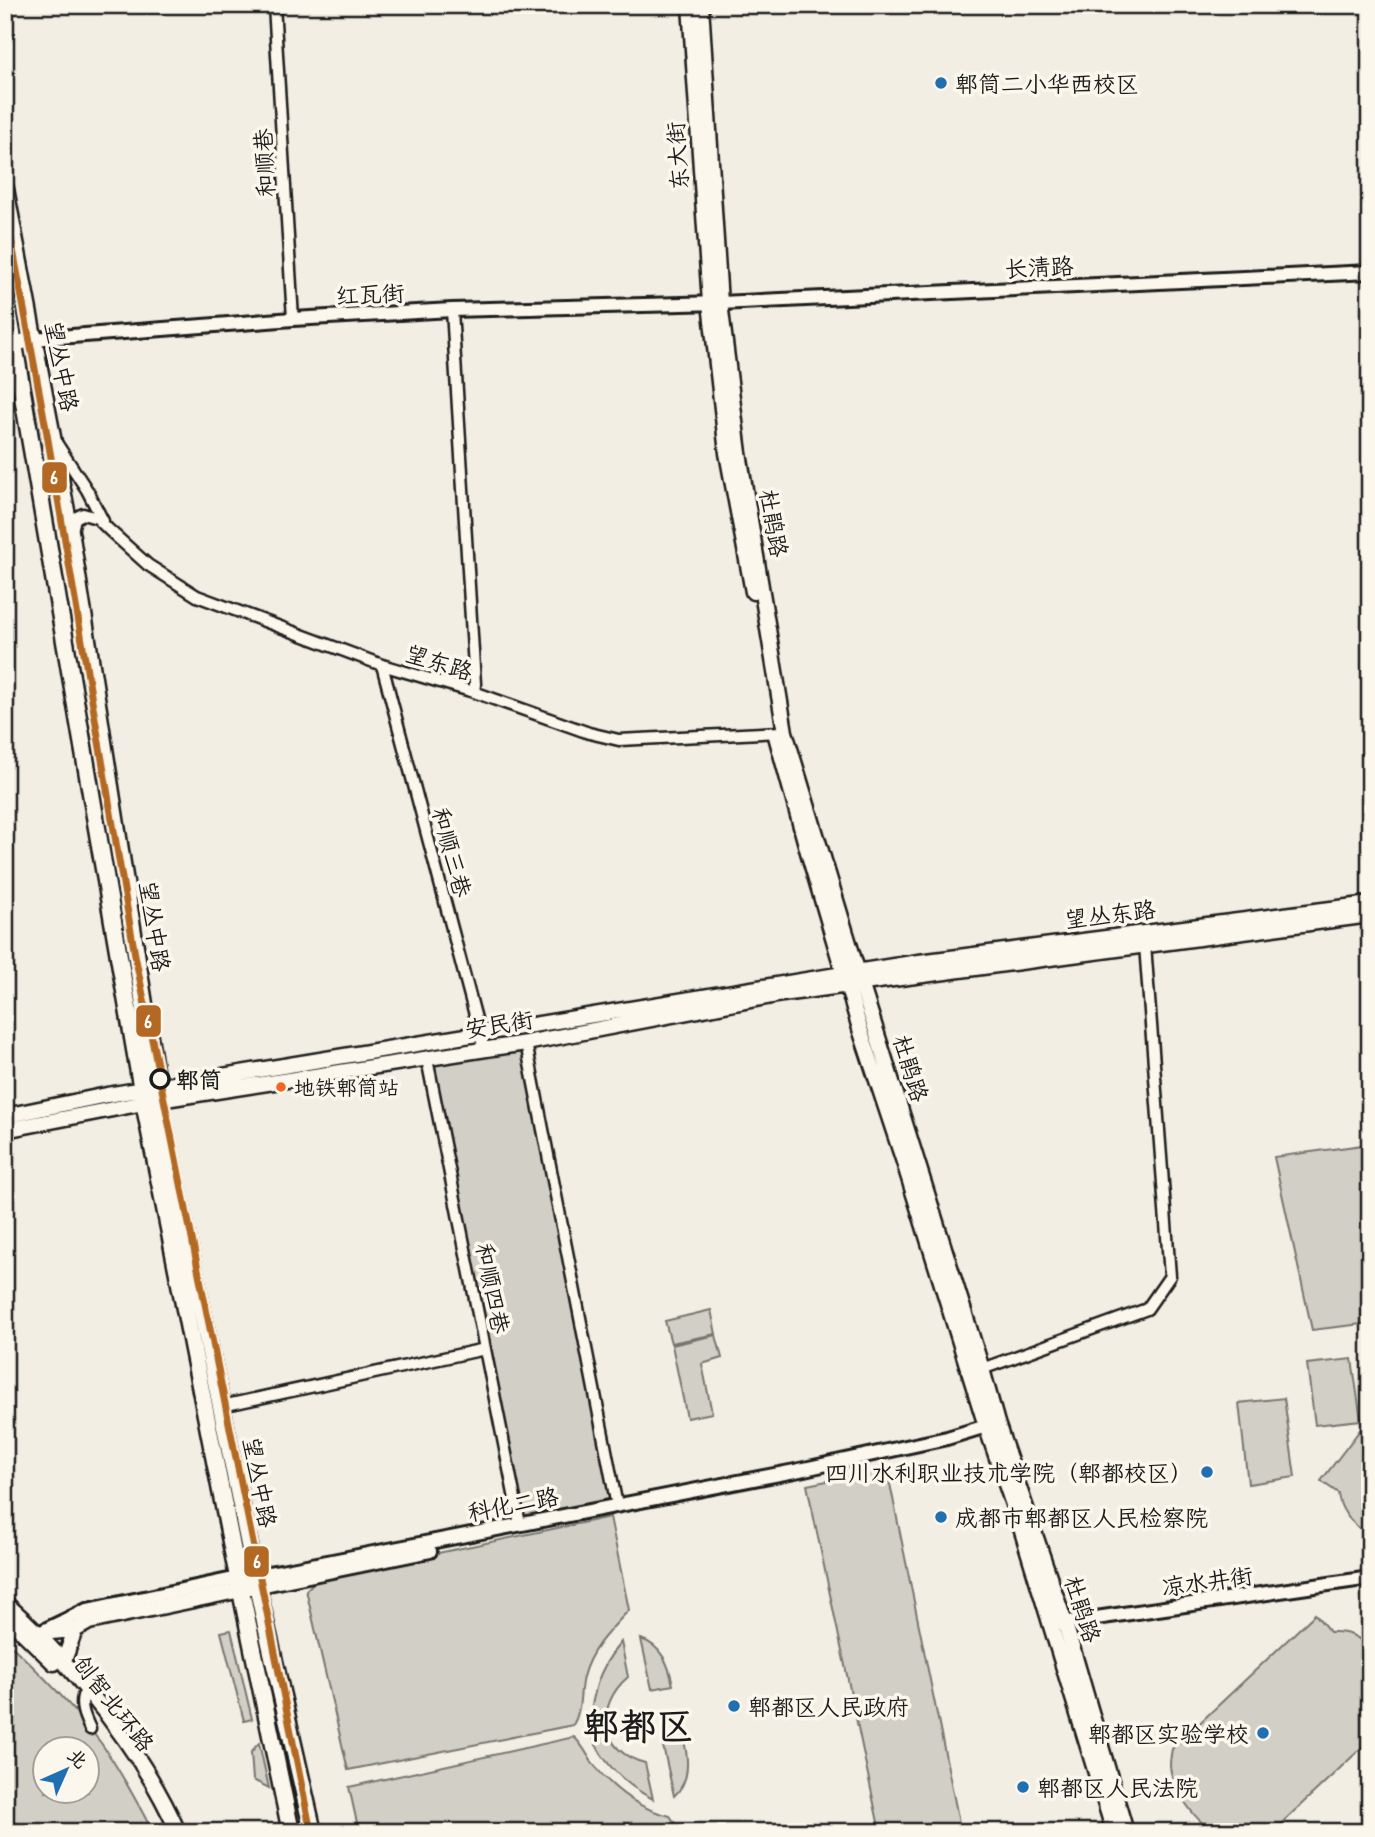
<svg xmlns="http://www.w3.org/2000/svg" width="1375" height="1837" font-family="'Patrick Hand','LXGW WenKai TC',sans-serif">
<style>
.green{fill:#d2cfc6;stroke:#777671;stroke-width:2;fill-rule:evenodd}
.lines{fill:none;stroke-linecap:round;stroke-linejoin:round}
.minor-casing{stroke:#1c1c1c;stroke-width:15}
.tertiary-casing{stroke:#1c1c1c;stroke-width:18}
.secondary-casing{stroke:#1c1c1c;stroke-width:19}
.primary-casing{stroke:#1c1c1c;stroke-width:21}
.minor{stroke:#fbf7ec;stroke-width:10}
.tertiary{stroke:#fbf7ec;stroke-width:12}
.secondary{stroke:#fbf7ec;stroke-width:14}
.primary{stroke:#fbf7ec;stroke-width:16}
.metro-1-casing{stroke:#fbf7ec;stroke-width:12}
.metro-1{stroke:#b36924;stroke-width:7}
.poi-dot{fill:#1f6fb2;stroke:#fbf7ec;stroke-width:2.5}
.stop-dot{fill:#fbf7ec;stroke:#1c1c1c;stroke-width:3.5}
.bus-dot{fill:#f26522;stroke:#fbf7ec;stroke-width:2.5}
.labels{text-anchor:middle;dominant-baseline:central;stroke-width:7;stroke-linejoin:round;paint-order:stroke}
.bus-label{font-size:21px;fill:#1c1c1c;stroke:#fbf7ec;text-anchor:start}
.poi-label{font-size:23px;fill:#1c1c1c;stroke:#fbf7ec;text-anchor:start}
.street-label{font-size:23px;fill:#1c1c1c;stroke:#fbf7ec}
.stop-label{font-size:23px;font-weight:bold;fill:#1c1c1c;stroke:#fbf7ec;text-anchor:start}
.town-label{font-size:37px;font-weight:bold;fill:#1c1c1c;stroke:#fbf7ec}
.line-badge{stroke:#fbf7ec;stroke-width:2.5}
.badge-label{font-size:19px;text-anchor:middle;font-weight:bold;fill:#fff}
</style>
<rect width="100%" height="100%" fill="#f2eee4"/>
<filter id="ink" filterUnits="userSpaceOnUse"><feTurbulence type="fractalNoise" baseFrequency=".0143" numOctaves="2"/><feDisplacementMap in="SourceGraphic" scale="14" xChannelSelector="R" yChannelSelector="G"/><feConvolveMatrix kernelMatrix="1 2 1 2 8 2 1 2 1" color-interpolation-filters="sRGB"/></filter>
<g filter="url(#ink)">
<!-- green -->
<path class="green" d="M522,1048L613,1502L522,1521L431,1064Z
M1370,1144V1323L1312,1330L1274,1157Z
M711,1310L716,1334L671,1343L665,1321Z
M716,1335L722,1358L702,1364L712,1413L687,1418L672,1345Z
M1352,1359L1361,1420L1315,1425L1307,1364Z
M1284,1398L1295,1477L1248,1484L1239,1403Z
M1370,1417V1535C1354,1526 1340,1512 1338,1493L1321,1481Z
M887,1469L961,1832H880L807,1485Z
M610,1517L629,1610C610,1630 590,1649 583,1677C579,1693 582,1710 573,1725L348,1770L306,1590L319,1578Z
M1315,1614L1330,1632C1348,1631 1357,1636 1370,1647V1740L1273,1831L1218,1832C1197,1826 1172,1788 1170,1766C1170,1761 1171,1754 1172,1749Z
M231,1630L252,1719L244,1721L221,1632Z
M641,1639C662,1646 669,1665 673,1685L652,1689Z
M5,1640C40,1672 72,1705 101,1743C121,1771 137,1802 153,1832H5ZM46,1750H88V1792H46Z
M621,1642L628,1677C594,1706 600,1752 645,1763L653,1799C625,1785 592,1755 590,1722C590,1709 594,1696 597,1684C602,1668 610,1655 621,1642Z
M574,1737C583,1745 587,1755 593,1764C613,1789 639,1809 670,1816L677,1826L678,1832H359L349,1787Z
M684,1741C689,1761 690,1782 674,1796L663,1746Z
M259,1743L269,1788L253,1780L251,1752Z"/>
<g class="lines">
<!-- minor casing -->
<g class="minor-casing">
<path id="minor" d="M274,5L293,319
M452,310L475,684L474,692
M57,444L87,490L103,521
M73,527L75,518L83,514L97,518L109,530L148,565L197,596L382,665L474,692L589,733L619,740L781,732
M382,665L484,1049
M526,1043L617,1506
M427,1059L520,1524
M982,1369L1147,1309L1170,1276L1145,945
M222,1406L485,1349
M83,1696C80,1708 85,1718 90,1729"/>
</g>
<!-- tertiary casing -->
<g class="tertiary-casing">
<path id="tertiary" d="M33,339L293,319L452,310L720,303L1370,272
M249,1588L430,1551
M1055,1624L1370,1578
M45,1630L87,1610L238,1578L281,1571L795,1471L947,1438L993,1424"/>
</g>
<!-- secondary casing -->
<g class="secondary-casing">
<path id="secondary" d="M690,5L710,303L727,453L753,592
M701,5L720,303L739,453L785,732L861,983L982,1369L997,1423L1065,1623L1126,1832
M5,347L33,339
M776,736L808,852L861,1032L903,1159L986,1426L1021,1528L1114,1832
M5,1116L107,1095L843,974L919,962L1370,904
M5,1130L159,1100L526,1043L782,994L1370,915
M5,1603C37,1630 63,1660 89,1692C124,1735 156,1781 178,1832
M5,1615L54,1663
M34,1630L39,1633L75,1630
M64,1661L75,1630L89,1622L241,1590"/>
</g>
<!-- primary casing -->
<g class="primary-casing">
<path id="primary" d="M5,189L71,537L159,1100L261,1604L313,1832
M5,292L144,1102L236,1567L291,1832"/>
</g>
<!-- minor -->
<use href="#minor" class="minor"/>
<!-- tertiary -->
<use href="#tertiary" class="tertiary"/>
<!-- secondary -->
<use href="#secondary" class="secondary"/>
<!-- primary -->
<use href="#primary" class="primary"/>
<!-- metro-1 casing -->
<g class="metro-1-casing">
<path id="metro-1" d="M5,206L47,434L135,955L311,1832"/>
</g>
<!-- metro-1 -->
<use href="#metro-1" class="metro-1"/>
</g>
</g>
<!-- markers -->
<g class="poi-dot">
<circle cx="941" cy="83" r="7"/>
<circle cx="1207" cy="1472" r="7"/>
<circle cx="941" cy="1517" r="7"/>
<circle cx="734" cy="1706" r="7"/>
<circle cx="1263" cy="1733" r="7"/>
<circle cx="1023" cy="1787" r="7"/>
</g>
<circle class="stop-dot" cx="160" cy="1079" r="9"/>
<circle class="bus-dot" cx="281" cy="1087" r="6"/>
<g class="labels">
<!-- bus labels -->
<g class="bus-label">
<text x="294" y="1087">地铁郫筒站</text>
</g>
<!-- poi labels -->
<g class="poi-label">
<text x="955" y="83">郫筒二小华西校区</text>
<text x="1193" y="1472" text-anchor="end">四川水利职业技术学院（郫都校区）</text>
<text x="955" y="1517">成都市郫都区人民检察院</text>
<text x="748" y="1706">郫都区人民政府</text>
<text x="1249" y="1733" text-anchor="end">郫都区实验学校</text>
<text x="1037" y="1787">郫都区人民法院</text>
</g>
<!-- street labels -->
<g class="street-label">
<text transform="translate(677 156) rotate(-94)">东大街</text>
<text transform="translate(264 163) rotate(-93)">和顺巷</text>
<text transform="translate(1039 267) rotate(-3)">长清路</text>
<text transform="translate(370 294) rotate(-3)">红瓦街</text>
<text transform="translate(62 366) rotate(79)">望丛中路</text>
<text transform="translate(774 523) rotate(80)">杜鹃路</text>
<text transform="translate(439 662) rotate(17)">望东路</text>
<text transform="translate(452 852) rotate(75)">和顺三巷</text>
<text transform="translate(1110 914) rotate(-7)">望丛东路</text>
<text transform="translate(155 926) rotate(81)">望丛中路</text>
<text transform="translate(499 1024) rotate(-9)">安民街</text>
<text transform="translate(911 1068) rotate(73)">杜鹃路</text>
<text transform="translate(493 1288) rotate(79)">和顺四巷</text>
<text transform="translate(260 1482) rotate(79)">望丛中路</text>
<text transform="translate(513 1504) rotate(-11)">科化二路</text>
<text transform="translate(1207 1581) rotate(-8)">凉水井街</text>
<text transform="translate(1083 1609) rotate(72)">杜鹃路</text>
<text transform="translate(114 1703) rotate(52)">创智北环路</text>
</g>
<!-- stop labels -->
<g class="stop-label">
<text x="176" y="1079">郫筒</text>
</g>
<!-- town labels -->
<g class="town-label">
<text x="638" y="1725">郫都区</text>
</g>
</g>
<g class="line-badge">
<rect x="41" y="461" width="27" height="33" rx="7" fill="#b36924"/>
<rect x="135" y="1004" width="27" height="34" rx="7" fill="#b36924"/>
<rect x="243" y="1545" width="27" height="33" rx="7" fill="#b36924"/>
</g>
<g class="badge-label">
<text x="54" y="484">6</text>
<text x="148" y="1028">6</text>
<text x="257" y="1568">6</text>
</g>
<!-- margin -->
<rect width="1375" height="1837" fill="none" stroke="#fbf7ec" stroke-width="28"/>
<rect x="14" y="14" width="1347" height="1809" fill="none" stroke="#1c1c1c" stroke-width="2.5" filter="url(#ink)"/>
<!-- north arrow -->
<g transform="translate(66 1770) rotate(45)"><circle r="33" fill="#fbf7ec" stroke="#a29f99" stroke-width="2"/>
<path d="M0-5L12 26L0 18L-12 26Z" fill="#1f6fb2"/>
<text y="-10" font-size="19" font-weight="bold" text-anchor="middle" fill="#1c1c1c">北</text>
</g>
</svg>
